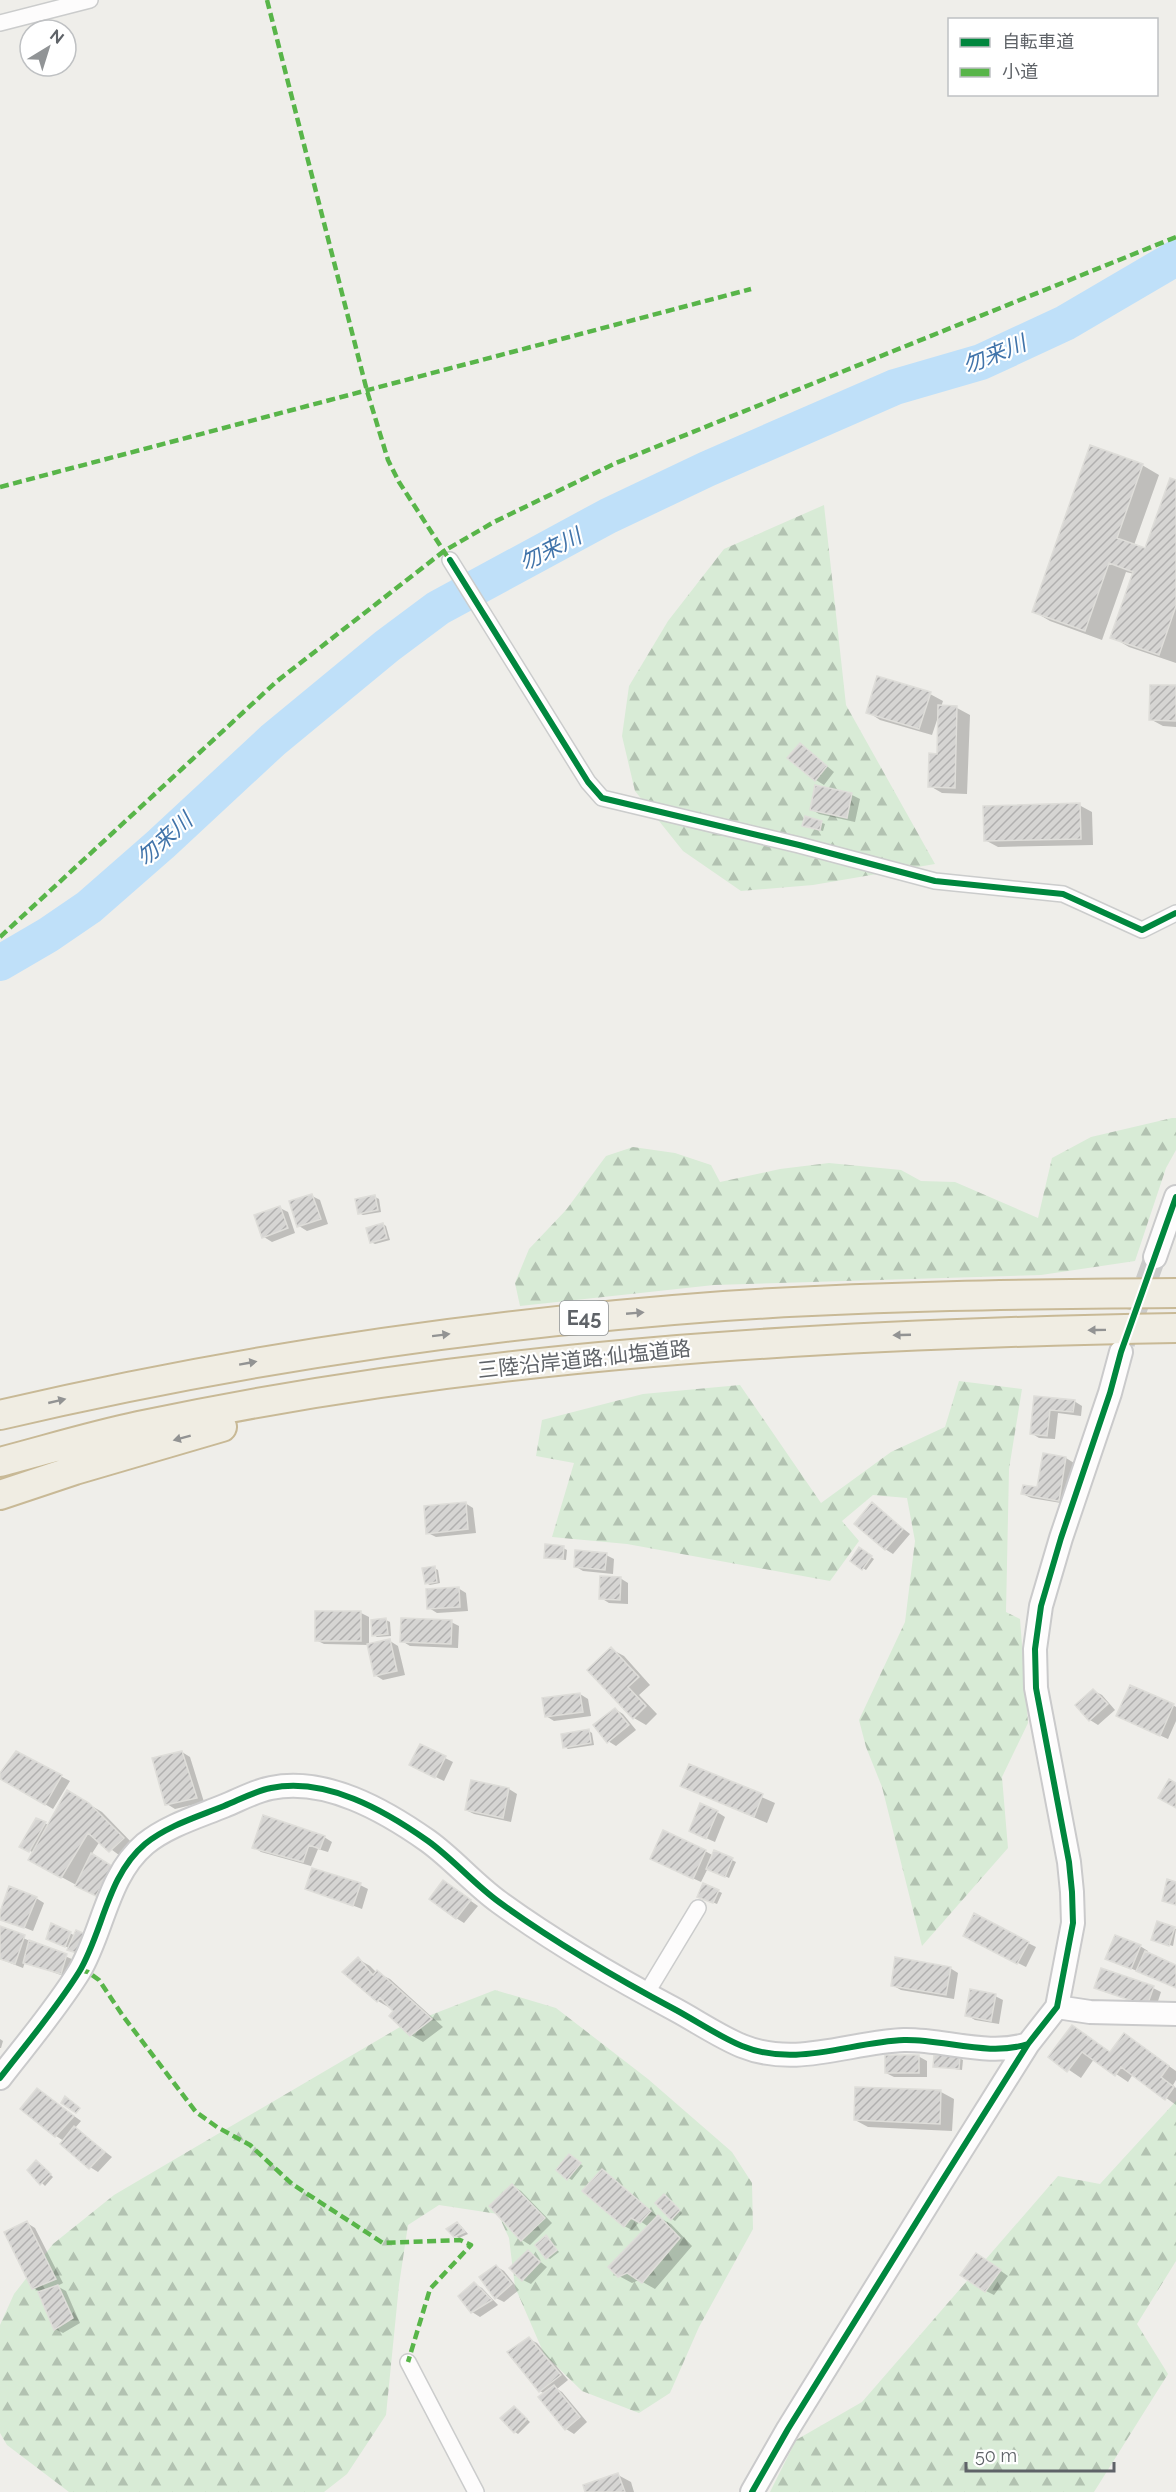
<svg xmlns="http://www.w3.org/2000/svg" width="1176" height="2492" font-family="Raleway,'Noto Sans JP',sans-serif">
<style>
.forest{fill:url(#forest-firs)}
.shadow{fill:#0003}
.lines{fill:none;stroke-linecap:round;stroke-linejoin:round}
.river{stroke:#bfe0f9;stroke-width:36}
.building{fill:url(#building-hatch);stroke:#deddd9;stroke-width:1.5}
.secondary-tunnel{stroke:#cbcbca;stroke-width:22;stroke-dasharray:22 11;stroke-linecap:butt}
.street-casing{stroke:#cbcccc;stroke-width:18}
.secondary-casing{stroke:#cacacb;stroke-width:26}
.highway-casing{stroke:#c8b996;stroke-width:32}
.street{stroke:#fdfcfc;stroke-width:15}
.secondary{stroke:#fdfcfc;stroke-width:22}
.highway{stroke:#f0ede3;stroke-width:28}
.quiet{stroke:#58b549;stroke-width:4.5;stroke-dasharray:9 4.5;stroke-linecap:butt}
.cycleway-casing{stroke:#fff;stroke-width:10}
.cycleway{stroke:#00873e;stroke-width:6}
.oneway{fill:#929393}
.labels{text-anchor:middle;dominant-baseline:central;stroke-width:4.5;stroke-linejoin:round;paint-order:stroke}
.shield{fill:#fff;stroke:#8f9295;stroke-width:1.5}
.shield-label{font-size:20px;font-weight:bold;fill:#5f6368}
.street-label{font-size:21px;fill:#5f6368;stroke:#fff}
.water-label{font-size:22px;font-style:italic;fill:#4174aa;stroke:#fff}
</style>
<defs>
<pattern id="forest-firs" width="22" height="20" patternUnits="userSpaceOnUse" patternTransform="scale(1.5)"><rect width="22" height="20" fill="#d8ebd6"/><path d="M5 1l3.5 6h-7zM16 11l3.5 6h-7z" fill="#b2c2b1"/></pattern>
<pattern id="building-hatch" width="6" height="6" patternUnits="userSpaceOnUse" patternTransform="scale(1.5)"><rect width="6" height="6" fill="#d6d5d3"/><path d="M-1 1l2-2M0 6l6-6M5 7l2-2" fill="none" stroke="#b1b0af"/></pattern>
</defs>
<rect width="100%" height="100%" fill="#efeeea"/>
<!-- forest -->
<path class="forest" d="M824,505L846,705L935,864L813,885L741,891L683,851L635,791L622,736L629,686L668,621L724,549Z
M1172,1118H1176V1150L1166,1168L1135,1261L1041,1275L714,1285L520,1306L515,1283L529,1249L566,1210L606,1156L633,1147L675,1153L711,1165L720,1182L780,1169L829,1163L901,1170L921,1181L955,1182L1038,1218L1052,1158L1091,1137Z
M959,1381L1022,1389L1009,1469L1006,1612L1020,1619L1028,1723L1002,1777L1008,1848L922,1946L882,1787L866,1747L859,1720L905,1622L915,1541L907,1498L873,1495L842,1521L859,1541L830,1581L627,1544L552,1537L574,1463L536,1456L542,1420L643,1394L740,1385L821,1503L891,1452L945,1427Z
M495,1990L556,2008L648,2079L732,2152L752,2183L753,2229L699,2327L670,2393L639,2413L582,2391L544,2354L515,2287L509,2238L498,2214L439,2205L408,2225L399,2285L386,2415L347,2474L324,2492H69L7,2445L0,2433V2325L14,2294L53,2244L114,2195L400,2027Z
M1176,2101V2261L1137,2324L1168,2374L1094,2492H770L796,2440L862,2402L1058,2176L1100,2184Z"/>
<!-- shadow -->
<path class="shadow" d="M1142,465L1159,475L1134,545L1146,550L1176,482V663L1129,647L1112,637L1134,574L1126,572L1102,640L1050,621L1033,611Z
M1176,687V727L1163,726L1150,719Z
M930,694L943,701L941,707L957,708L970,715L967,794L942,793L930,786L938,756L939,714L932,735L880,720L868,712Z
M808,750L834,772L824,785L816,780Z
M852,795L860,799L855,822L819,814L811,809Z
M1079,805L1092,812L1093,845L998,847L985,840Z
M806,817L825,824L823,831L808,827Z
M312,1196L320,1200L328,1224L307,1231L299,1226Z
M375,1197L379,1199L381,1212L363,1215L359,1213Z
M280,1208L288,1212L295,1233L272,1242L264,1237Z
M383,1224L386,1226L390,1240L375,1244L371,1242Z
M1035,1397L1074,1401L1082,1406L1081,1416L1058,1413L1055,1439L1039,1438L1031,1433Z
M1044,1454L1066,1458L1074,1463L1067,1504L1031,1498L1023,1494L1038,1489Z
M465,1503L473,1508L476,1533L436,1537L428,1533Z
M872,1504L910,1534L893,1554L885,1549Z
M563,1548L567,1550L566,1560L546,1557Z
M860,1549L874,1559L866,1570L852,1561Z
M606,1555L614,1559L613,1574L583,1571L575,1566Z
M434,1568L438,1570L440,1583L430,1585L426,1583Z
M620,1578L628,1583V1604L609,1603L601,1598Z
M458,1588L466,1593L468,1611L437,1613L429,1608Z
M361,1613L369,1617V1645L324,1644L316,1640Z
M386,1620L390,1622L391,1636L377,1637L374,1635Z
M451,1622L459,1626L458,1648L410,1646L402,1641Z
M390,1641L398,1646L405,1675L383,1680L375,1675Z
M611,1649L624,1656L650,1685L639,1695L657,1714L646,1725L634,1718Z
M1094,1691L1102,1695L1115,1710L1098,1725L1090,1720Z
M580,1694L588,1699L591,1716L554,1721L546,1716Z
M1173,1705L1176,1707V1721L1168,1739L1126,1720Z
M615,1709L623,1714L636,1730L616,1746L608,1741Z
M589,1731L592,1733L594,1745L568,1749L565,1747Z
M182,1752L190,1757L204,1802L175,1809L167,1804Z
M16,1753L70,1781L53,1809L0,1777Z
M445,1758L453,1762L444,1781L417,1768Z
M690,1766L775,1803L767,1823L682,1786Z
M509,1789L517,1794L511,1822L474,1814L466,1810Z
M68,1792L102,1812L135,1846L123,1858L100,1841L91,1855L119,1872L104,1900L30,1860L34,1853L21,1846L37,1820L49,1825Z
M717,1812L725,1817L715,1842L699,1835Z
M324,1837L332,1842L328,1852L318,1849L311,1866L261,1852L254,1847Z
M705,1851L714,1856L715,1852L736,1862L729,1878L708,1868L701,1882L660,1863Z
M360,1885L368,1889L362,1909L307,1888Z
M451,1887L478,1906L464,1923L456,1918Z
M718,1891L722,1893L717,1904L703,1898Z
M36,1898L44,1903L33,1931L0,1918V1916Z
M1158,1923L1176,1929L1173,1946L1156,1941Z
M0,1928L74,1960L69,1978L25,1962L23,1968L0,1959Z
M70,1933L75,1936L69,1948L51,1940Z
M973,1940L1028,1943L1036,1947L1026,1967Z
M1140,1946L1148,1951L1147,1954L1176,1966V1988L1107,1958Z
M358,1959L370,1966L377,1973L390,1979L443,2027L423,2042L411,2035L395,2011L378,2001L345,1972Z
M950,1968L958,1973L954,1999L901,1990L892,1985Z
M1096,1987L1153,1988L1161,1992L1155,2010Z
M995,1996L1003,2000L999,2024L975,2020L967,2015Z
M1073,2027L1111,2053L1124,2035L1176,2071V2080L1173,2085L1176,2088V2105L1133,2074L1128,2082L1094,2059L1081,2078L1050,2057Z
M0,2039L3,2041L1,2048H0Z
M918,2056L927,2061V2077H894L886,2073Z
M959,2058L963,2060L962,2070L934,2066Z
M857,2088L941,2092L954,2099L952,2131L868,2127L855,2120Z
M45,2095L81,2121L75,2128L112,2157L98,2172L90,2167L64,2141L56,2136Z
M573,2158L583,2166L572,2180L568,2178Z
M37,2162L53,2177L45,2186L29,2170Z
M603,2171L658,2217L671,2224L692,2246L655,2289L639,2280L632,2283L619,2276L649,2227L640,2221L632,2230L624,2226Z
M513,2186L521,2191L552,2223L530,2245L522,2240L491,2206Z
M668,2198L682,2213L675,2221L672,2219Z
M27,2223L35,2228L63,2283L57,2286L66,2291L80,2323L63,2333L55,2329L39,2291L33,2288Z
M457,2223L461,2226L468,2234L459,2238L455,2235Z
M546,2237L559,2252L550,2259L546,2257Z
M528,2252L547,2267L531,2284L523,2280Z
M984,2259L1008,2276L994,2295L986,2291Z
M496,2266L504,2271L519,2290L504,2302L496,2298Z
M474,2284L482,2288L498,2305L480,2317L472,2312Z
M529,2339L537,2343L568,2380L557,2389L562,2392L587,2422L574,2434L566,2429L545,2394L540,2391Z
M515,2408L530,2422L518,2434L515,2432Z
M618,2475L631,2482L634,2492H587Z"/>
<g class="lines">
<!-- river -->
<path class="river" d="M0,963L48,935L89,907L161,844L273,740L387,646L438,608L608,516L707,469L895,387L981,362L1065,323L1176,258"/>
</g>
<!-- building -->
<path class="building" d="M1090,445L1143,464L1117,538L1145,548L1170,478L1176,480V606L1159,655L1110,638L1133,572L1109,563L1085,631L1032,612Z
M877,676L931,692L919,729L866,713Z
M1150,685H1176V721L1149,720Z
M938,705L957,706L955,788L928,787L929,753L937,754Z
M800,743L827,766L815,781L787,758Z
M815,785L852,793L847,818L810,810Z
M1080,803L1081,839L984,841L983,806Z
M805,816L822,821L820,830L802,826Z
M312,1194L321,1219L297,1227L289,1201Z
M375,1195L378,1210L358,1214L355,1199Z
M280,1206L288,1228L262,1238L254,1215Z
M383,1223L387,1238L370,1243L366,1228Z
M1034,1396L1075,1400L1073,1412L1050,1410L1047,1436L1030,1434Z
M1043,1453L1066,1457L1059,1501L1021,1494L1023,1485L1037,1487Z
M466,1502L468,1529L426,1534L424,1506Z
M872,1502L903,1529L885,1550L854,1524Z
M545,1544L564,1546L563,1559L544,1558Z
M859,1547L872,1556L862,1570L850,1561Z
M575,1550L607,1553L605,1570L574,1567Z
M435,1566L437,1582L425,1584L422,1568Z
M600,1576L621,1577L620,1600L599,1599Z
M459,1587L460,1607L427,1609L426,1589Z
M315,1611H361V1641H315Z
M386,1618L388,1634L372,1636L371,1620Z
M401,1618L452,1620L451,1644L400,1642Z
M390,1639L397,1671L374,1676L367,1644Z
M611,1647L639,1677L628,1687L646,1706L633,1719L587,1670Z
M1130,1685L1174,1704L1160,1736L1116,1716Z
M1093,1689L1108,1704L1089,1721L1075,1705Z
M580,1693L583,1712L545,1717L542,1698Z
M615,1708L629,1725L607,1743L593,1725Z
M589,1729L591,1743L563,1748L561,1734Z
M420,1744L446,1756L435,1778L409,1765Z
M16,1751L62,1775L45,1805L0,1779V1773Z
M182,1751L197,1798L165,1805L152,1758Z
M689,1764L763,1794L754,1817L680,1786Z
M1169,1779L1176,1783V1808L1158,1798Z
M471,1780L509,1788L503,1818L465,1810Z
M67,1790L89,1803L124,1838L109,1852L88,1833L61,1878L28,1860Z
M700,1803L718,1811L706,1839L689,1831Z
M263,1815L325,1836L320,1849L309,1845L303,1862L252,1848Z
M36,1818L46,1822L29,1852L19,1847Z
M663,1830L706,1850L693,1879L650,1859Z
M714,1850L733,1858L725,1877L706,1869Z
M91,1853L112,1866L96,1896L75,1886Z
M312,1868L361,1883L353,1906L305,1889Z
M1167,1879L1176,1882V1905L1162,1901Z
M443,1880L471,1900L456,1919L429,1899Z
M703,1883L719,1890L713,1903L697,1897Z
M9,1886L37,1897L24,1928L0,1920V1912Z
M974,1913L1029,1942L1017,1964L963,1936Z
M1157,1921L1175,1927L1169,1946L1151,1940Z
M51,1923L71,1932L65,1947L46,1939Z
M0,1926L25,1935L15,1964L0,1959Z
M76,1930L85,1934L77,1953L67,1950Z
M1115,1935L1141,1945L1131,1969L1105,1959Z
M29,1940L67,1954L61,1974L23,1963Z
M1145,1951L1176,1965V1988L1136,1971Z
M358,1957L373,1975L377,1970L432,2019L410,2036L389,2016L393,2011L380,1998L377,2002L342,1972Z
M895,1957L951,1967L946,1995L891,1986Z
M1101,1968L1154,1986L1147,2006L1094,1988Z
M970,1989L996,1994L991,2021L965,2016Z
M1072,2025L1110,2052L1124,2033L1169,2066L1161,2077L1174,2087L1165,2100L1121,2067L1115,2076L1082,2052L1067,2072L1048,2057Z
M885,2055H919V2073H885Z
M934,2055L960,2056L959,2069L933,2067Z
M855,2087L941,2090L940,2124L854,2120Z
M37,2088L74,2116L55,2137L20,2109Z
M65,2096L80,2108L76,2113L61,2103Z
M74,2126L105,2152L89,2169L60,2144Z
M569,2154L581,2163L567,2180L556,2170Z
M36,2160L51,2174L40,2185L27,2170Z
M602,2169L651,2211L640,2223L631,2218L624,2227L582,2191Z
M512,2184L545,2218L521,2241L489,2206Z
M664,2194L680,2210L671,2220L655,2203Z
M658,2215L680,2238L642,2283L627,2273L618,2277L608,2267Z
M27,2221L56,2279L32,2289L4,2232Z
M457,2222L465,2232L454,2237L446,2229Z
M546,2235L557,2250L546,2259L535,2245Z
M528,2250L540,2262L522,2281L509,2268Z
M976,2253L1001,2270L985,2292L960,2275Z
M496,2265L512,2284L495,2299L479,2277Z
M474,2282L492,2300L471,2313L458,2296Z
M58,2285L73,2318L54,2330L38,2292Z
M529,2337L561,2375L539,2392L507,2352Z
M554,2385L580,2417L565,2430L538,2397Z
M514,2406L527,2419L514,2433L500,2418Z
M618,2473L625,2492H585L583,2485Z"/>
<g class="lines">
<!-- secondary-tunnel -->
<path class="secondary-tunnel" d="M1124,1343L1155,1257"/>
<!-- street casing -->
<g class="street-casing">
<path id="street" d="M0,23L90,0
M450,560L588,782L602,798L799,845L935,881L1063,894L1142,930L1176,913
M646,1994L698,1908
M408,2362L476,2492"/>
</g>
<!-- secondary casing -->
<g class="secondary-casing">
<path id="secondary" d="M1155,1257L1176,1197
M1057,2007L1090,2012L1176,2014
M0,2078C27,2043 56,2009 79,1972C103,1932 107,1876 145,1844C167,1826 197,1817 224,1806C239,1800 255,1791 271,1788C326,1777 384,1810 428,1841C453,1859 474,1884 499,1902C554,1942 616,1978 676,2010C698,2022 720,2037 742,2046C796,2068 850,2042 904,2040C944,2039 989,2057 1028,2044
M752,2492L788,2429L940,2184L1028,2044L1057,2007L1073,1923L1072,1892L1069,1862L1036,1688L1035,1649L1041,1606L1061,1538L1110,1393L1121,1352"/>
</g>
<!-- highway casing -->
<g class="highway-casing">
<path id="highway" d="M0,1415C238,1359 480,1324 724,1306C874,1296 1025,1294 1176,1293
M0,1462C46,1450 92,1436 139,1426C481,1353 827,1334 1176,1328
M0,1495L75,1470L222,1427"/>
</g>
<!-- street -->
<use href="#street" class="street"/>
<!-- secondary -->
<use href="#secondary" class="secondary"/>
<!-- highway -->
<use href="#highway" class="highway"/>
<!-- quiet -->
<path class="quiet" d="M267,0L367,391L388,460L399,482L447,556
M0,487L751,289
M0,937L276,682L444,551L494,522L616,463L1176,237
M80,1970L88,1972L99,1980L123,2016L196,2112L217,2127L250,2145L292,2184L383,2243L460,2240L471,2245L430,2289L408,2362"/>
<!-- cycleway casing -->
<g class="cycleway-casing">
<path id="cycleway" d="M450,560L588,782L602,798L799,845L935,881L1063,894L1142,930L1176,913
M0,2078C27,2043 56,2009 79,1972C103,1932 107,1876 145,1844C167,1826 197,1817 224,1806C239,1800 255,1791 271,1788C326,1777 384,1810 428,1841C453,1859 474,1884 499,1902C554,1942 616,1978 676,2010C698,2022 720,2037 742,2046C796,2068 850,2042 904,2040C944,2039 989,2057 1028,2044
M752,2492L788,2429L940,2184L1028,2044L1057,2007L1073,1923L1072,1892L1069,1862L1036,1688L1035,1649L1041,1606L1061,1538L1110,1393L1121,1352L1176,1197"/>
</g>
<!-- cycleway -->
<use href="#cycleway" class="cycleway"/>
</g>
<!-- one-way arrows -->
<defs><path id="oneway-solid" d="M-6-.8H1V-3.2L6.5 0L1 3.2V.8H-6Z" transform="scale(1.5)"/></defs>
<g class="oneway">
<use href="#oneway-solid" transform="translate(635 1313) rotate(-5)"/>
<use href="#oneway-solid" transform="translate(1097 1330) rotate(179)"/>
<use href="#oneway-solid" transform="translate(441 1335) rotate(-7)"/>
<use href="#oneway-solid" transform="translate(902 1335) rotate(178)"/>
<use href="#oneway-solid" transform="translate(248 1363) rotate(-10)"/>
<use href="#oneway-solid" transform="translate(57 1401) rotate(-13)"/>
<use href="#oneway-solid" transform="translate(182 1438) rotate(165)"/>
</g>
<g class="labels">
<!-- shield labels -->
<rect class="shield" x="560" y="1301" width="48" height="34" rx="4.5"/>
<g class="shield-label">
<text x="584" y="1318">E45</text>
</g>
<!-- street labels -->
<g class="street-label">
<text transform="translate(584 1359) rotate(-6)">三陸沿岸道路;仙塩道路</text>
</g>
<!-- water labels -->
<g class="water-label">
<text transform="translate(994 354) rotate(-22)">勿来川</text>
<text transform="translate(550 549) rotate(-27)">勿来川</text>
<text transform="translate(164 839) rotate(-42)">勿来川</text>
</g>
</g>
<!-- legend -->
<rect x="948" y="18" width="210" height="78" fill="#ffffff" stroke="#bfc1c3" stroke-width="1.5"/>
<rect x="960" y="38" width="30" height="9" fill="#00873e" stroke="#bfc1c3" stroke-width="1.5"/>
<text x="1002" y="48" font-size="18" fill="#5f6368">自転車道</text>
<rect x="960" y="68" width="30" height="9" fill="#58b549" stroke="#bfc1c3" stroke-width="1.5"/>
<text x="1002" y="78" font-size="18" fill="#5f6368">小道</text>
<!-- north arrow -->
<g transform="translate(48 48) rotate(38)"><circle r="28" fill="#ffffff" stroke="#bfc1c3" stroke-width="1.5"/>
<path d="M0-4.5L10 22L0 15L-10 22Z" fill="#919496"/>
<text y="-9" font-size="16" font-weight="bold" text-anchor="middle" fill="#5f6368">N</text>
</g>
<!-- scale -->
<path d="M966 2462v9h148v-9" fill="none" stroke="#5f6368" stroke-width="3"/>
<text x="975" y="2462" font-size="18" fill="#5f6368" stroke="#ffffff" stroke-width="4.5" paint-order="stroke">50 m</text>
</svg>
